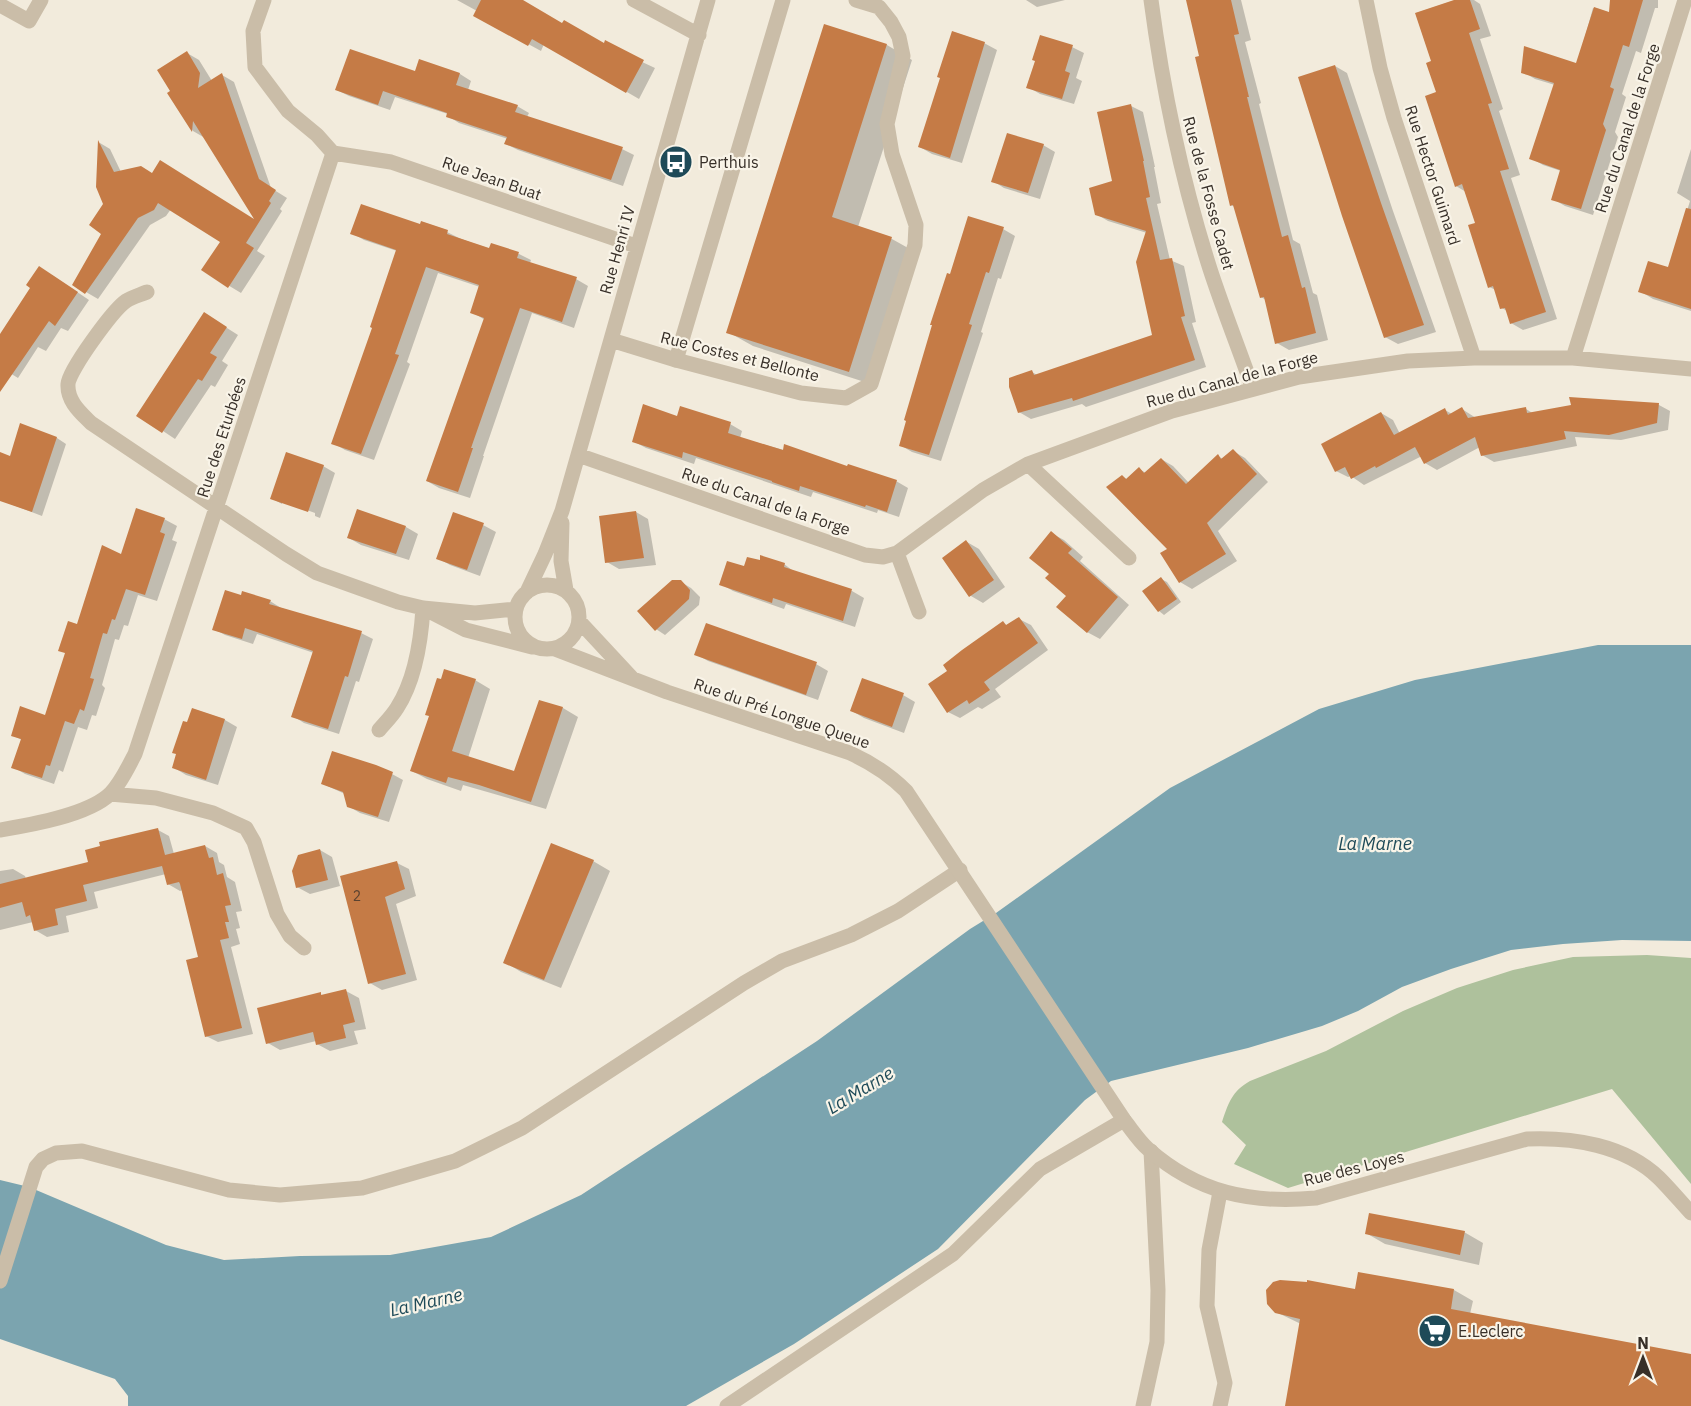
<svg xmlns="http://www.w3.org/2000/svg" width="1691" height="1406" font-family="'IBM Plex Sans',sans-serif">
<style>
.green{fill:#aec19c}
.water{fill:#7ba4af}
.shadow{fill:#0003}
.building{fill:#c57b46}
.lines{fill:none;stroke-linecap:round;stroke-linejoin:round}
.lane{stroke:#cabda8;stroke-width:15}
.street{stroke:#cabda8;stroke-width:15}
.labels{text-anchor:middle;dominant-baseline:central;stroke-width:4.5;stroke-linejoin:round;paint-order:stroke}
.number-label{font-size:14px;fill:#5a4230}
.street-label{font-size:16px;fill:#372f28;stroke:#f9f4e8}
.poi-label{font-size:16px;fill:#372f28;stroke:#f9f4e8;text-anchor:start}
.water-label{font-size:18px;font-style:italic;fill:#1e4a58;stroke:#f9f4e8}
</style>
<rect width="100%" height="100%" fill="#f2ebdc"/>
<!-- green -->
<path class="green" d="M1647,955L1691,958V1184L1612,1089L1288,1188L1234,1164L1246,1145L1222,1122C1228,1104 1232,1091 1250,1081L1326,1051L1403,1011L1457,988L1513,970L1573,957Z"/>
<!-- water -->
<path class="water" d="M1598,645H1691V941L1622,940L1563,944L1511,950L1451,969L1402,987L1358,1011L1322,1026L1248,1048L1111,1081L1085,1100L938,1249L794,1344L686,1406H128V1396L115,1379L0,1339V1180L29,1187L166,1245L224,1260L300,1256L390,1255L491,1237L581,1195L817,1041L970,929L996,913L1170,788L1319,709L1415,680Z"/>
<!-- shadow -->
<path class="shadow" d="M457,0H520L563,25L655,68L639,99L544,44L541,51L475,15L477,11Z
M1026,0H1065L1037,7Z
M1188,0H1241L1251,40L1245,42L1261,103L1259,104L1293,240L1300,244L1313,293L1317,295L1328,340L1289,350L1277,343L1266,300L1261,297L1235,207L1231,205Z
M1459,0H1474L1480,4L1491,36L1480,39L1503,109L1499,111L1520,175L1511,178L1557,319L1523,330L1511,323L1507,311L1502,308L1496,290L1489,287L1477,224L1466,192L1456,186L1437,93L1433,62Z
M1612,0H1658V8H1655L1641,53L1636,51L1622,94L1626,97L1615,132L1618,137L1593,215L1565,206L1553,199L1561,171L1543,165L1531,158L1555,85L1535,79L1523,72L1577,65L1593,8L1611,14Z
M825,26L887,45L912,60L858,227L892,239L917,253L874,385L753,346L728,332Z
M984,43L997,50L962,163L932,154L920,147Z
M1072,47L1084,53L1076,78L1082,81L1074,104L1040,94L1028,87Z
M187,53L199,60L212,81L222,75L234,82L271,188L287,198L280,209L282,211L257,251L265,256L241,293L203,270L222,241L171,209L166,216L150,225L98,299L74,285L103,234L104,204L97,187L100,143L110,149L121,172L258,223L205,138L193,131L169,93L172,91Z
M1335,66L1347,73L1393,211L1436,332L1398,344L1385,337Z
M416,73L460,74L471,81L468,90L517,106L529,113L527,117L622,149L634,155L623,186L518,150L506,144L508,139L459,123L448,116V114L395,97L390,110L349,96L337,90Z
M1131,106L1143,112L1155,167H1154L1161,203L1157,204L1170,260L1184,266L1196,322L1192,323L1206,367L1086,407L1082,404L1031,419L1019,412L1032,372L1037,375L1154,336L1147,233L1108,221L1096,214L1114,182Z
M1043,145L1055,152L1040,199L1004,188L993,181Z
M1691,149V311L1653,299L1640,291L1669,269L1690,201L1677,193Z
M421,225L447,232L459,238L490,250L492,245L519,254L531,260L530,263L576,279L588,286L574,328L532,313L483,456H484L470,498L439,488L427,481L485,320L472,312L480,287L438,273L407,362L410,364L374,460L345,450L333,443L373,328L397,251L364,240L352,233Z
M1003,229L1015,236L1001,279L998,278L981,332L983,333L941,461L912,452L900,445L951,276Z
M52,275L89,300L68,331L61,328L46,351L38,347L18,378L0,367V337Z
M216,321L238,335L222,361L228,365L215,387L211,385L175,439L163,431Z
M1659,405L1670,411L1668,430L1621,440L1575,437L1577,446L1494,462L1482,455L1480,447L1437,470L1425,463L1422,456L1364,485L1351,476L1348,477L1336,471L1381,413L1393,420L1400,434L1445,410L1452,414L1462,409L1476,418L1526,409L1534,414Z
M678,417L730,424L742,431L740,438L896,481L908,488L899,517L878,510L877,513L813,492L811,497L696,458L694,464L646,448L633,441Z
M21,425L57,438L66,444L42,516L0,500V454L11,458Z
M1233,451L1245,458L1268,482L1218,531L1237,561L1192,589L1180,582L1169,549L1122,476L1128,480L1139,469L1146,473L1161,459L1173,466L1189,483L1218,456L1223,459Z
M323,466L335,473L320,518L315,516V513L282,501V504L271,498Z
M636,512L648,519L656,565L619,569L607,562Z
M164,519L177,526L172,540L177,542L157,601L138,595L128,626L124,625L119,640L115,639L102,685L105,688L96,716L92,715L87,730L78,727L63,772L59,770L54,784L25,774L13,767L22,740L12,735L46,717L78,626L122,556Z
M483,525L496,532L480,576L450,565L438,558Z
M406,527L418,534L409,560L361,545L349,538Z
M1051,533L1064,540L1083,557L1080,561L1129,605L1100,639L1087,632L1068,595L1051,574Z
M967,542L979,549L1005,587L983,603L971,596L944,558Z
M784,564L796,573L852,591L864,598L855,627L786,604L784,609L733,591L721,584L745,568Z
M1161,579L1167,582L1181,602L1164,615L1159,611Z
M681,582L691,588L700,597L699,605L665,635L656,629Z
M270,601L281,608L361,633L373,639L359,682L356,681L339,734L304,723L293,716L314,653L257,634L253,644L225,635L214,629Z
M1019,619L1031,625L1048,650L995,689L1001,697L982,709L978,707L960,718L948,712L1003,623L1008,626Z
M696,654L816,664L828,671L818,700L708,661Z
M475,680L490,689L468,758L515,773L540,701L563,708L578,717L546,809L463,785L461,791L427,779L412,771Z
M903,695L915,702L904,733L864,718L852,711Z
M192,710L225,720L237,727L218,785L186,775L173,767Z
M392,774L403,780L389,822L360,813L348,806L345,794L323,784Z
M158,830L169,836L174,854L205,846L217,853L219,862L224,865L227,877L235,882L242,911L236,912L240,928L236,929L240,944L231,947L253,1034L218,1042L206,1036L200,958L183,890L180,891L168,884L166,874L94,892L98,908L66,916L69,932L47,937L35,930L33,922L0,930V871L13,869L25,876L26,879L90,863Z
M552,845L593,861L610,871L561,988L521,972L505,962Z
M320,850L332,857L340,886L310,894L297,887Z
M397,863L409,869L416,896L396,904L417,980L382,990L370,983L342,877Z
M346,991L359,998L366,1029L354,1031L358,1044L330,1051L317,1044L316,1041L280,1050L268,1043L320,994L324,996Z
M1464,1232L1483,1243L1479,1265L1385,1244L1366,1233Z
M1359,1274L1454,1290L1473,1301L1470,1314L1691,1355V1406H1286L1301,1324L1276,1312L1356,1291Z"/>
<!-- building -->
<path class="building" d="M481,0H523L562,23L564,20L604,43L605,40L644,60L626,93L532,39L528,46L473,16Z
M1186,0H1231L1239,34L1234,35L1249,97H1247L1282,237L1288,235L1302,288L1305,287L1316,333L1275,344L1264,297L1260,298L1233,205L1230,206L1195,57L1199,56Z
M1454,0H1470L1480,29L1469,33L1492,103L1488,104L1509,169L1500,171L1546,312L1510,324L1505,308L1500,309L1493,286L1488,288L1468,225L1475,223L1462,184L1455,187L1425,96L1436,92L1426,63L1431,61L1415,13Z
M1610,0H1643L1629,47L1623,45L1610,87L1614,89L1603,124L1606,130L1581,209L1551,200L1560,170L1529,159L1554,83L1521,73L1524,46L1576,63L1594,7L1609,12Z
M824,24L887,44L832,217L892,237L849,372L726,333Z
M952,31L985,42L950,158L918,147L940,78L937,77Z
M1040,35L1073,45L1065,71L1070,73L1062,99L1026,88L1035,61L1032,60Z
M350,49L415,71L419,59L460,73L456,85L518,105L515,112L623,147L611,180L504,144L507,137L446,117L447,113L383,91L378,105L335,90Z
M187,51L200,73L198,88L222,73L259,179L276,190L269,201L271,203L246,243L254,248L228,288L201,270L220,242L158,203L154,210L138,218L85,294L72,285L101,234L89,225L103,204L96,187L98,140L114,172L141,166L152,173L160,160L254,219L193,121L192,132L167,93L170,91L157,70Z
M1335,65L1381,203L1424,325L1384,338L1342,216L1298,77Z
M1131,104L1144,161H1143L1150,197L1146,198L1160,260L1172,258L1185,316L1181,317L1195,360L1073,401L1072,398L1018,413L1009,387V378L1032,370L1034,375L1152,335L1136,262L1146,231L1095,215L1089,188L1112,181L1097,112Z
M1007,133L1044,144L1028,193L991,182Z
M361,204L420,224L421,221L448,230L447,234L489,248L491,243L519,252L517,258L577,277L562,322L520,308L471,448H473L458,492L426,481L484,318L470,313L479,285L426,267L395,354L399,355L361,454L331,444L372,328L370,327L396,250L350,234Z
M1686,208L1691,209V309L1638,292L1648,261L1668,267Z
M968,216L1004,227L989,273L986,272L969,324L972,325L929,455L899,446L906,421L904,420L932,325H930L947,273L950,274Z
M39,266L78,292L55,326L49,321L0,392V334L30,288L26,285Z
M204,312L227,327L210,353L217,357L202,381L198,379L162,433L136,416Z
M1569,397L1659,403L1657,423L1609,435L1564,431L1566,439L1481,456L1475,437L1424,464L1415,447L1376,468L1375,466L1351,479L1345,467L1335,472L1321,444L1381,412L1394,435L1445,408L1448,415L1462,407L1468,418L1526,407L1527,413L1571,405Z
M643,404L677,416L680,406L731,422L728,433L783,450L784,444L847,466L848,464L897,480L887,512L866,505L865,507L800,486L799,491L772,482V481L683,452L682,458L632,442Z
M20,423L57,437L32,512L0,501V452L10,456Z
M1233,449L1257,474L1207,523L1226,554L1179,583L1160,553L1167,549L1106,487L1122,475L1126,479L1139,467L1144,473L1161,458L1186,484L1218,454L1221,459Z
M286,452L324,465L308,512L270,499Z
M136,508L165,518L160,532L165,534L145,595L126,589L115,620L112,619L107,634L103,633L90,678L94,679L84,711L80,709L74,724L65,721L50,766L46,765L42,778L11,768L21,739L11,736L20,706L45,715L65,653L58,651L68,621L77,624L102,545L121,554Z
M357,509L406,526L396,554L347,538Z
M636,511L644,558L605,563L599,516Z
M453,512L484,523L467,570L436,559Z
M1051,531L1072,549L1068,553L1118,597L1087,633L1056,607L1066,596L1045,578L1049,574L1029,558Z
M966,540L994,580L969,597L942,558Z
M760,555L785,563L784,567L852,589L843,621L773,598L772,603L719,585L727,561L744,566L747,557L760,560Z
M1161,577L1177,599L1158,612L1142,591Z
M672,580H681L690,590L689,599L655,631L637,611Z
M225,590L241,595L242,591L271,600L269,604L362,631L348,677L345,676L328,729L291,717L313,651L245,628L242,639L212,630Z
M1019,617L1038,643L984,682L990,690L969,704L967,700L947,713L928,684L947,671L943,665L962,650L1003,621L1006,625Z
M706,623L817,662L806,695L694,655Z
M444,669L476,679L452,751L514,771L539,700L563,707L531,802L479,785L448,777L446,783L410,771L429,716L425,715L437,678L441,679Z
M862,678L904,693L892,727L850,711Z
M192,708L225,719L206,780L172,768L176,754L172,753L183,721L187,722Z
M332,751L376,765L393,772L378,817L347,807L343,792L321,784Z
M158,828L165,855L205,845L209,858L213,857L217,875L223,873L231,905L225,906L229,922H225L229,938L220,940L242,1028L205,1037L186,960L198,957L180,884L179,882L167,885L162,866L83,885L87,901L55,909L58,925L34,931L30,915L26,917L22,902L0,908V884L88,862L85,850L100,846L99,842Z
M551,843L594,860L544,980L503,963Z
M320,849L328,880L296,888L292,871L298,855Z
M397,861L405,889L385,897L406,974L368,984L340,876Z
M346,989L355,1022L343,1025L346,1038L316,1045L313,1032L266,1044L257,1008L321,992V995Z
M1369,1213L1465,1231L1460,1255L1365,1234Z
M1358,1272L1454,1289L1451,1309L1691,1354V1406H1285L1300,1319L1275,1313L1267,1304L1266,1290L1273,1282L1280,1280L1307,1282V1280L1355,1289Z"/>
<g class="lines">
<!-- lane -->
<path class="lane" d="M676,360L783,0
M1220,1192L1209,1250L1207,1306L1225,1383L1220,1406
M0,1281L36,1167L43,1159L56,1153L82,1151L229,1190L280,1195L362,1188L455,1161L522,1128L744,983L782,961L851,935L898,911L960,870
M727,1406L953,1254L1040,1169L1124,1120
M1143,1406L1157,1342L1158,1290L1151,1151"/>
<!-- street -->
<path class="street" d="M264,0L253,31L255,67L288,111L317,135L333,153
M634,0L699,35
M1151,0C1163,91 1182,181 1210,269C1223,309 1239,349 1253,389
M1366,0L1380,68L1394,118L1474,358
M0,5L29,21L41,0
M333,153L391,162L636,246
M147,292C140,295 132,297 126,301C113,310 69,370 68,384C67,401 80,412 91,423L286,554L317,573L398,602L423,608L475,613L516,609
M611,340L676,360L801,393L846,398L871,384L915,245L916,225L892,154L887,124L903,56L899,37L891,22L879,7L856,0
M1573,358L1685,0
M578,455L865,555L883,557L897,553L983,490L1028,464L1172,411L1299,377L1408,361L1474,358H1573L1691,369
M1028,464L1129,558
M562,523L561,561L566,590
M897,553L919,612
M515 617a32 32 0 1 1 64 0a32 32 0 1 1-64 0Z
M527,592L545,554L562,511L708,0
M431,612L466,630L532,647
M579,621L632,678
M555,649L667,692L850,753C872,763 889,774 906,791L1124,1120C1132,1130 1139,1141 1148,1149C1198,1193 1251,1204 1316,1198L1527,1139C1572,1137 1625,1145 1659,1178C1670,1189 1680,1201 1691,1213
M379,730C385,723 392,716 397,708C415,680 421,641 423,608
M110,794L156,798L213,813L246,828L254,842L277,914L290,936L304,948
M0,830C31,825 88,815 110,794C121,783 128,767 135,754L333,153"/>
</g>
<!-- icons -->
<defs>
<g id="bus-disc" transform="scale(1.725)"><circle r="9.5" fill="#1e4a58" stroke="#f9f4e8"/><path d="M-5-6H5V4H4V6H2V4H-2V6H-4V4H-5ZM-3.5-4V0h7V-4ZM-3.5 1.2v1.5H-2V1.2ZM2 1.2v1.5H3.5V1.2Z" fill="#fff"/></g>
<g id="supermarket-disc" transform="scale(1.725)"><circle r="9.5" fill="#1e4a58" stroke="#f9f4e8"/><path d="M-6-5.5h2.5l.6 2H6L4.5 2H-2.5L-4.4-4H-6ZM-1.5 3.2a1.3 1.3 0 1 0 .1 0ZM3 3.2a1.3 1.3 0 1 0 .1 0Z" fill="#fff"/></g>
</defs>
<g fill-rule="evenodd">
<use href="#bus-disc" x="676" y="162"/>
<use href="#supermarket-disc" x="1435" y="1331"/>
</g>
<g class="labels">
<!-- number labels -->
<g class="number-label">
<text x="357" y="896">2</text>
</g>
<!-- street labels -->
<g class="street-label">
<text transform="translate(1627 128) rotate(-72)">Rue du Canal de la Forge</text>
<text transform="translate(1433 175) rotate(72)">Rue Hector Guimard</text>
<text transform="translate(492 178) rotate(19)">Rue Jean Buat</text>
<text transform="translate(1209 193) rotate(75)">Rue de la Fosse Cadet</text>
<text transform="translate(617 250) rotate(-74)">Rue Henri IV</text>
<text transform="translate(740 356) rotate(14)">Rue Costes et Bellonte</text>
<text transform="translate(1232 379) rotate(-15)">Rue du Canal de la Forge</text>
<text transform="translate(221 437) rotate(-72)">Rue des Eturbées</text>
<text transform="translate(766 501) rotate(19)">Rue du Canal de la Forge</text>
<text transform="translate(782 713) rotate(19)">Rue du Pré Longue Queue</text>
<text transform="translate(1354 1168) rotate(-14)">Rue des Loyes</text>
</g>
<!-- poi labels -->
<g class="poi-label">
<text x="699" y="162">Perthuis</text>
<text x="1458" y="1331">E.Leclerc</text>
</g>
<!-- water labels -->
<g class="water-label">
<text x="1375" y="843">La Marne</text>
<text transform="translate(860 1090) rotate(-31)">La Marne</text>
<text transform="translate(426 1302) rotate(-13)">La Marne</text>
</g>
</g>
<!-- north arrow -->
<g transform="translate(1643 1358)" stroke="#f9f4e8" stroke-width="4.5" paint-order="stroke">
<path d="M0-4.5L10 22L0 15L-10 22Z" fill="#372f28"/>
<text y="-9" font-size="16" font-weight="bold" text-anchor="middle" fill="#372f28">N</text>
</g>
</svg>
